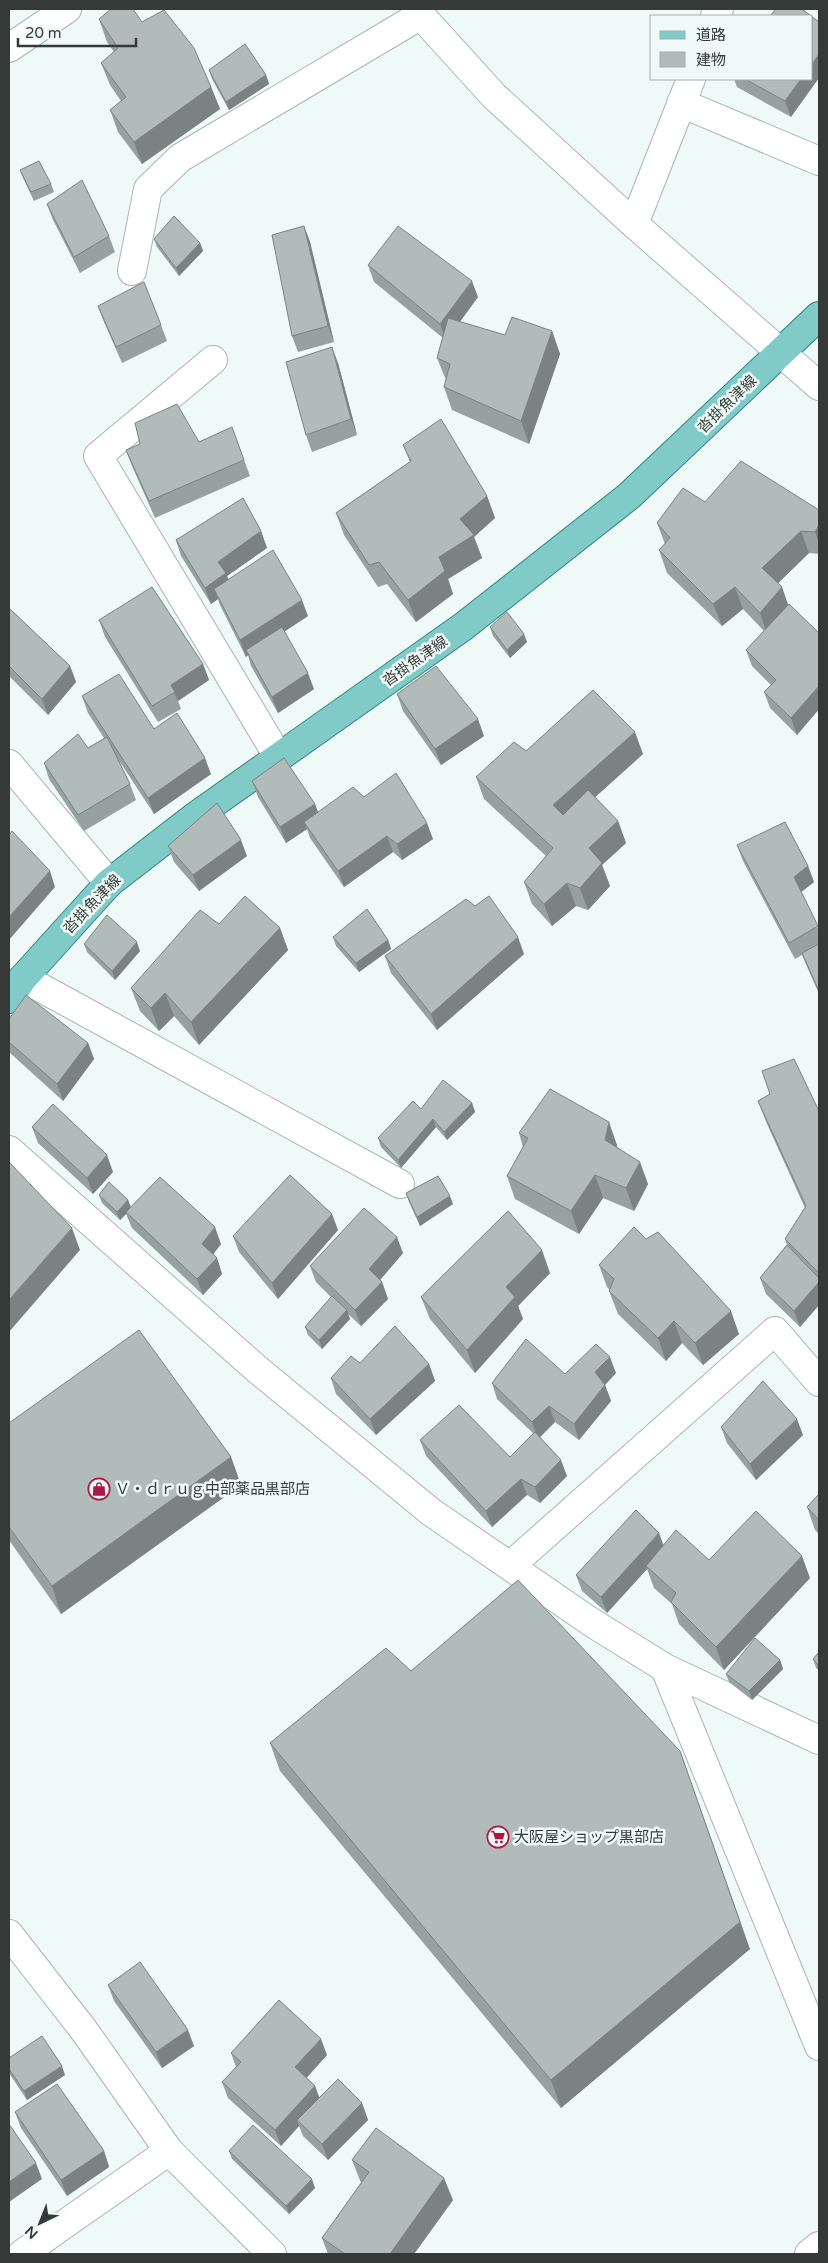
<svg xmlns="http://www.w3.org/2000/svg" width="828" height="2263" font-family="'Varela Round','Noto Sans JP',sans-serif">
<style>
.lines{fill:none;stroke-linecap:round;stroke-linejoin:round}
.minor-casing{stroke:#aab4b4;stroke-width:30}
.major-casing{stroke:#2f827f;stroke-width:30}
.minor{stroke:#fff;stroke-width:28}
.major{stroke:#80cbc8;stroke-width:28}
.wall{fill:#97a1a0}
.shaded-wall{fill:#7b8382}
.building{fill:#b0bbba;stroke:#7b8382}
.labels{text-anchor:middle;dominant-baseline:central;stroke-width:5;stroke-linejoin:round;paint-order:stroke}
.street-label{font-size:15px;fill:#353a39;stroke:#eef9f8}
.poi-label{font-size:15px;fill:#353a39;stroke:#eef9f8;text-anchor:start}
</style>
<rect width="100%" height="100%" fill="#eef9f8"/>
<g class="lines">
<!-- minor casing -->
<g class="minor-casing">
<path id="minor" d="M415,9L494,96L634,224L819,386
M715,16L719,9
M9,48L67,9
M681,103L819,161
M634,224L691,79
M132,271L148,189L180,158L421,15
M213,360L98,456L279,758
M9,764L109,883
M23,978L400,1184
M9,1150L258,1370L431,1512L591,1622L665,1668L819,1740
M510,1566L775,1331L819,1382
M665,1668L819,2046
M9,1934L83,2029L169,2151L272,2254
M22,2254L169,2151
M809,2254L819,2246"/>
</g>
<!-- major casing -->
<g class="major-casing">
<path id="major" d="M9,999L23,978L109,883L193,818L464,626L629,496L819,316"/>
</g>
<!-- minor -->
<use href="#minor" class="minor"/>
<!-- major -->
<use href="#major" class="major"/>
</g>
<!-- wall -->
<path class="wall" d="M99,19L142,22L211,87L220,109L142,164L118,132L110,110L121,101L110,85L101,63L114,52L107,42Z
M209,70L266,75L269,84L229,110L212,79Z
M734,79H812L791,117L737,87Z
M20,170L51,184L54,192L34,201L23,178Z
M47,204L109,236L115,252L80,273L53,220Z
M304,226L310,242L334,342L298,352L292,336Z
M154,239L200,243L203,251L179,276L157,247Z
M368,265L478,297L460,322L505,335L552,331L560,354L529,444L452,410L444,387L446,380L437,358L443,338L374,282Z
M98,306L161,325L167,341L122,363L104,322Z
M338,363L357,435L312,452L306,435Z
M232,427L250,476L155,518L132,466L126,450L199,442Z
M403,445L487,496L495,518L474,537L482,558L448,579L453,594L416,622L387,584L378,587L344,535L336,513L410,462Z
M705,502L819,510V554L809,553L778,583L788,605L819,633V709L797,735L770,708L764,692L771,685L752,666L746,650L764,631L743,609L722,626L667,573L659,550L665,544L657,523Z
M261,531L267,548L227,576L228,580L308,616L284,632L314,689L278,713L251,666L248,655L246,657L220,605L218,599L211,604L181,556L176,540Z
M9,608L70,666L76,682L48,715L9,676Z
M99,620L203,664L209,680L178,701L181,709L158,722L105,637Z
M490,627L527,642L510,658L493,636Z
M397,694L484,736L441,765L403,711Z
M82,696L154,729L211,774L154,814L118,759L130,784L136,800L84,831L49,779L44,763L88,748L104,738L88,713Z
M526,751L643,754L595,797L618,821L626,843L602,865L610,886L588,910L576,906L552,926L532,904L524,882L546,856L484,799L476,777Z
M252,781L315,804L318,813L364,797L433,839L402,860L393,852L344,887L310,838L307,829L286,843L258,797Z
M737,845L808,866L814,882L801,892L819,931V994L808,969L802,955L795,959L743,861Z
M168,846L247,856L199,891L174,862Z
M219,924L280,928L288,950L199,1045L174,1016L159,1031L140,1011L131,988Z
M333,937L388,940L391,949L359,972L336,946Z
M84,944L140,951L115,980L87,952Z
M524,954L437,1030L391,973L385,956Z
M9,1019L88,1043L94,1059L63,1101L9,1052Z
M758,1101L819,1111V1305L800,1327L766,1294L760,1278L787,1245L785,1239L805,1208L767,1124Z
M472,1103L475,1112L447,1140L436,1127L401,1168L381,1147L378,1138L421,1109Z
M32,1127L113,1172L93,1194L38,1143Z
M519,1133L617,1145V1147L648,1184L634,1211L603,1198L579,1234L515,1199L507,1176L523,1147Z
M406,1193L453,1204L420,1226L409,1202Z
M99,1195L128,1200L131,1207L221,1244L213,1254L217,1258L222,1274L203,1295L132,1228L126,1214L120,1220L102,1203Z
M338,1230L278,1299L239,1252L233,1236Z
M403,1253L380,1280L382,1282L388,1299L361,1326L348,1314L350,1319L322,1349L308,1335L305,1327L331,1297L316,1282L310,1266Z
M599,1265L739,1334L703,1365L682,1343L666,1361L618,1314L609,1291L610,1290L607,1287Z
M550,1273L518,1306L523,1319L475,1373L430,1319L421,1297Z
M360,1363L429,1364L435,1381L376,1435L336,1394L331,1378Z
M616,1373L605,1385L611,1401L579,1440L555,1422L540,1437L567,1476L540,1503L527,1495L492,1527L426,1456L420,1440L510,1457L533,1433L497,1399L492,1383Z
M9,1423L231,1457L241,1485L61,1614L9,1540Z
M721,1427L803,1435L756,1480L727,1443Z
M819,1494V1534L815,1530L807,1507Z
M663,1545L709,1560L810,1578L724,1670L679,1624L672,1604L654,1588L647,1569L607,1613L582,1591L576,1575Z
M819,1652V1671L816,1668L813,1659Z
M780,1660L783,1669L752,1700L729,1682L726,1674Z
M411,1671L750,1949L561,2108L280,1771L270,1743Z
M108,1985L194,2046L162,2068L114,2001Z
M231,2053L327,2055L306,2078L315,2086L319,2098L362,2103L368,2120L328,2160L303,2136L299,2126L281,2146L228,2098L222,2082L236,2067Z
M9,2058L65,2075L27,2100L9,2073Z
M15,2112L104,2151L109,2167L67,2196L21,2128Z
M229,2151L315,2188L289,2214L232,2159Z
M352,2160L453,2200L414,2254H328L322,2238L361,2183Z"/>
<!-- shaded-wall -->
<path class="shaded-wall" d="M819,54V78L791,117L785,101L801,79H812V64Z
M266,75L269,84L229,110L226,102Z
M211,87L220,109L142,164L134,142Z
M304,226L310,242L334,342L328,326Z
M200,243L203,251L179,276L176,268Z
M472,281L478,297L446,340L440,324Z
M552,331L560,354L529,444L521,421Z
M332,347L338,363L357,435L351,419Z
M487,496L495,518L474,537L482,558L448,579L453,594L416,622L408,600L439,557L460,519Z
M819,525V544L815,532Z
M261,531L267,548L227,576L232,589H214L218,599L211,604L205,588L218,562Z
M801,531L809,553L770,591L762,568Z
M735,587L743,609L722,626L713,604Z
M782,587L790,610L768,636L760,613Z
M302,600L308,616L248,655L246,650L248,655L246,657L240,640Z
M524,634L527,642L510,658L507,650Z
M203,664L209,680L178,701L171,685Z
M70,666L76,682L48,715L42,699Z
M308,673L314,689L278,713L272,697Z
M819,686V709L797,735L791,718Z
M478,719L484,736L441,765L435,749Z
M635,732L643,754L561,828L553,805Z
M205,758L211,774L154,814L148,798Z
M315,804L321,820L304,822L307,829L286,843L280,827Z
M618,821L626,843L602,865L610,886L588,910L580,888L589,848Z
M427,823L433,839L402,860L397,844Z
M387,836L393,852L344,887L338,871Z
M241,840L247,856L199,891L193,875Z
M808,866L814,882L800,893L794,877Z
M50,871L55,887L9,940V917Z
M567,883L576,906L552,926L544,904Z
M280,928L288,950L199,1045L191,1022Z
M518,937L524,954L437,1030L431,1014Z
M388,940L391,949L359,972L356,963Z
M137,942L140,951L115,980L112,971Z
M165,993L174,1016L159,1031L151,1008Z
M88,1043L94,1059L63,1101L57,1084Z
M472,1103L475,1112L447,1140L444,1132Z
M433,1119L436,1127L401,1168L398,1160Z
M609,1122L617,1145L613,1162L605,1140Z
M107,1155L113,1172L93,1194L87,1178Z
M640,1162L648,1184L634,1211L626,1188Z
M595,1175L603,1198L579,1234L571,1211Z
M450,1196L453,1204L420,1226L417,1217Z
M128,1200L131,1209L126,1212V1214L120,1220L117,1212Z
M332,1214L338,1230L278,1299L272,1283Z
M215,1227L221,1244L208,1261L202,1244Z
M72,1228L80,1250L9,1332V1300Z
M397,1237L403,1253L375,1286L369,1269Z
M542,1250L550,1273L518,1306L523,1319L475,1373L467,1350L506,1287Z
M217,1258L222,1274L203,1295L197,1279Z
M382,1282L388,1299L361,1326L355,1310Z
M819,1282V1305L800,1327L794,1311Z
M347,1310L350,1319L322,1349L319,1340Z
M731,1311L739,1334L703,1365L695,1343Z
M674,1321L682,1343L666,1361L658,1338Z
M610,1357L616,1373L601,1389L595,1372Z
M429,1364L435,1381L376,1435L370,1419Z
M605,1385L611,1401L579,1440L574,1424Z
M549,1406L555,1422L538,1439L532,1422Z
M797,1419L803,1435L756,1480L750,1464Z
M231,1457L241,1485L61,1614L52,1586Z
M561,1460L567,1476L540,1503L535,1487Z
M521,1479L527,1495L492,1527L486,1511Z
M659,1533L665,1549L646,1566L647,1569L607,1613L601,1597Z
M802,1556L810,1578L724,1670L716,1647Z
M780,1660L783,1669L752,1700L749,1691Z
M680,1751L750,1949L561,2108L551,2080Z
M188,2030L194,2046L162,2068L156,2052Z
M321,2039L327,2055L301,2084L295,2067Z
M62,2066L65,2075L27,2100L24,2091Z
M315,2086L321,2102L297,2120L299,2126L281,2146L275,2130Z
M362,2103L368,2120L328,2160L322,2144Z
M104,2151L109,2167L67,2196L61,2180Z
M36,2163L42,2179L9,2202V2182Z
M444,2178L453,2200L414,2254H390Z
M312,2179L315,2188L289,2214L286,2206Z"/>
<!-- building -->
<path class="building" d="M111,9H133L142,22L164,10L194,48L211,87L134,142L110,110L126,97L101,63L118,48L99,19Z
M776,9H802L819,22V54L812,64V16H770Z
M245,44L266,75L226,102L209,70Z
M745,79H801L785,101Z
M39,161L51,184L31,192L20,170Z
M82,180L109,236L74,257L47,204Z
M174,216L200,243L176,268L154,239Z
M304,226L328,326L292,336L272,235Z
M398,226L472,281L440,324L368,265Z
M144,282L161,325L116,347L98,306Z
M512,317L552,331L521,421L444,387L450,364L437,358L448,318L505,335Z
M332,347L351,419L306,435L286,362Z
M177,404L199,442L232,427L244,460L149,501L126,450L140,444L135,423Z
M441,419L487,496L460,519L474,535L439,557L445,571L408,600L379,562L369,565L336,513L411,461L403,445Z
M741,461L819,510V525L815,532L801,531L762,568L782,587L760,613L735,587L713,604L659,550L670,538L657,523L683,488L705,502Z
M243,498L261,531L218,562L226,573L205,588L176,540Z
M273,550L302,600L240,640L214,589Z
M152,587L203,664L171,685L175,692L152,706L99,620Z
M789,604L819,633V686L791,718L764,692L776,680L746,650Z
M9,608L70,666L42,699L9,666Z
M507,612L524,634L507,650L490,627Z
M282,627L308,673L272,697L246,650Z
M436,666L478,719L435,749L397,694Z
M119,674L154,729L177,713L205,758L148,798L82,696Z
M593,690L635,732L553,805L563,815L588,790L618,821L589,848L602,863L580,888L567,883L544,904L524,882L553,848L476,777L514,742L526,751Z
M78,734L88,748L107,737L130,784L78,815L44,763Z
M284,758L315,804L280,827L252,781Z
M396,773L427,823L397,844L387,836L338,871L304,822L353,787L364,797Z
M217,803L241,840L193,875L168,846Z
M785,822L808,866L794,877L818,926L789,943L737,845Z
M12,831L50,871L9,917V835Z
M245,896L280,928L191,1022L165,993L151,1008L131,988L200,910L219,924Z
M489,896L518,937L431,1014L385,956L466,899L475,906Z
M367,909L388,940L356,963L333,937Z
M107,915L137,942L112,971L84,944Z
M819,944V991L802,953Z
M26,995L88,1043L57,1084L9,1042V1019Z
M794,1059L819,1111V1273L785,1239L806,1206L758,1101L770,1094L762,1071Z
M443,1080L472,1103L444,1132L433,1119L398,1160L378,1138L413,1101L421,1109Z
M550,1089L609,1122L605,1140L640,1162L626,1188L595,1175L571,1211L507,1176L528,1138L519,1133Z
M53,1104L107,1155L87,1178L32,1127Z
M10,1163L72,1228L9,1300V1164Z
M290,1175L332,1214L272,1283L233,1236Z
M438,1176L450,1196L417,1217L406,1193Z
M160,1177L215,1227L202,1244L217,1258L197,1279L126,1212Z
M109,1182L128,1200L117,1212L99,1195Z
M364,1208L397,1237L369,1269L382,1282L355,1310L310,1266Z
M508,1211L542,1250L506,1287L515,1297L467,1350L421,1297Z
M634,1227L646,1239L658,1232L731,1311L695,1343L674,1321L658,1338L609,1291L614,1279L599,1265Z
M787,1245L819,1278V1282L794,1311L760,1278Z
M332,1296L347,1310L319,1340L305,1327Z
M395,1326L429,1364L370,1419L331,1378L351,1356L360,1363Z
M139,1330L231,1457L52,1586L9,1527V1423Z
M526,1339L565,1374L596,1344L610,1357L595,1372L605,1385L574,1424L549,1406L532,1422L492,1383Z
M763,1381L797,1419L750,1464L721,1427Z
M459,1405L510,1457L535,1432L561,1460L535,1487L521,1479L486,1511L420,1440Z
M819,1494V1520L807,1507Z
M636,1510L659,1533L601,1597L576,1575Z
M756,1511L802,1556L716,1647L671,1602L676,1593L646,1566L676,1530L709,1560Z
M518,1580L680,1751L740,1922L551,2080L270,1743L386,1648L411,1671Z
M755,1638L780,1660L749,1691L726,1674Z
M819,1652V1666L813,1659Z
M140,1962L188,2030L156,2052L108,1985Z
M279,2000L321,2039L295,2067L315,2086L275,2130L222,2082L241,2062L231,2053Z
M42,2036L62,2066L24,2091L9,2069V2058Z
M338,2079L362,2103L322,2144L297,2120Z
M57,2084L104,2151L61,2180L15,2112Z
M9,2124L36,2163L9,2182Z
M253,2125L312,2179L286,2206L229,2151Z
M376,2128L444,2178L390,2254H345L322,2238L369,2172L352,2160Z"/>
<!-- icons -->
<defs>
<g id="shop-ring" transform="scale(1.125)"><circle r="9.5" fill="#eef9f8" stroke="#ad1843" stroke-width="1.5"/><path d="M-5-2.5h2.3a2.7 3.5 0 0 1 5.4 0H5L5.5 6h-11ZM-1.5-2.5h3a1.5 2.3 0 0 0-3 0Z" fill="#ad1843"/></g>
<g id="supermarket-ring" transform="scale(1.125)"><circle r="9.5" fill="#eef9f8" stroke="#ad1843" stroke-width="1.5"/><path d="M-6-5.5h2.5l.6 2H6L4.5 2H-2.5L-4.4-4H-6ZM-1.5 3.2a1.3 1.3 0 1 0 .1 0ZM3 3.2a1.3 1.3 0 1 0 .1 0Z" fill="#ad1843"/></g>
</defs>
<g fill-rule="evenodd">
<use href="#shop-ring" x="99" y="1489"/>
<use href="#supermarket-ring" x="498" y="1837"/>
</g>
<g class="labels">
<!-- street labels -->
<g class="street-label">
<text transform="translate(727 404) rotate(-44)">沓掛魚津線</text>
<text transform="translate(415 661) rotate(-35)">沓掛魚津線</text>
<text transform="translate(92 904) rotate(-46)">沓掛魚津線</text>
</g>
<!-- poi labels -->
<g class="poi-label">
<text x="115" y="1489">Ｖ・ｄｒｕｇ中部薬品黒部店</text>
<text x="514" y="1837">大阪屋ショップ黒部店</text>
</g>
</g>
<!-- border -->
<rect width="828" height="2263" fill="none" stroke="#353a39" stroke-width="20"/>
<!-- legend -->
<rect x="650" y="15" width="162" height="65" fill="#eef9f8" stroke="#a4adac"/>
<rect x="660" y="31" width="25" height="8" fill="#80cbc8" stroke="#a4adac"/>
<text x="696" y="40" font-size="15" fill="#353a39">道路</text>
<rect x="660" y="52" width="25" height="15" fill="#b0bbba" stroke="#a4adac"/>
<text x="696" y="65" font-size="15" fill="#353a39">建物</text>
<!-- north arrow -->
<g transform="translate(40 2223) rotate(223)" stroke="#eef9f8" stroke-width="4" paint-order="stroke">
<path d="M0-4L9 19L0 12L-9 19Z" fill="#353a39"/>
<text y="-8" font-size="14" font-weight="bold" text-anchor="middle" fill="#353a39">N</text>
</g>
<!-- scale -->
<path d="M18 38v8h118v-8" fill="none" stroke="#353a39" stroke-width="2.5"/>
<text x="25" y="38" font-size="15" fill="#353a39" stroke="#eef9f8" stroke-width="4" paint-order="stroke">20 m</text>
</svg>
